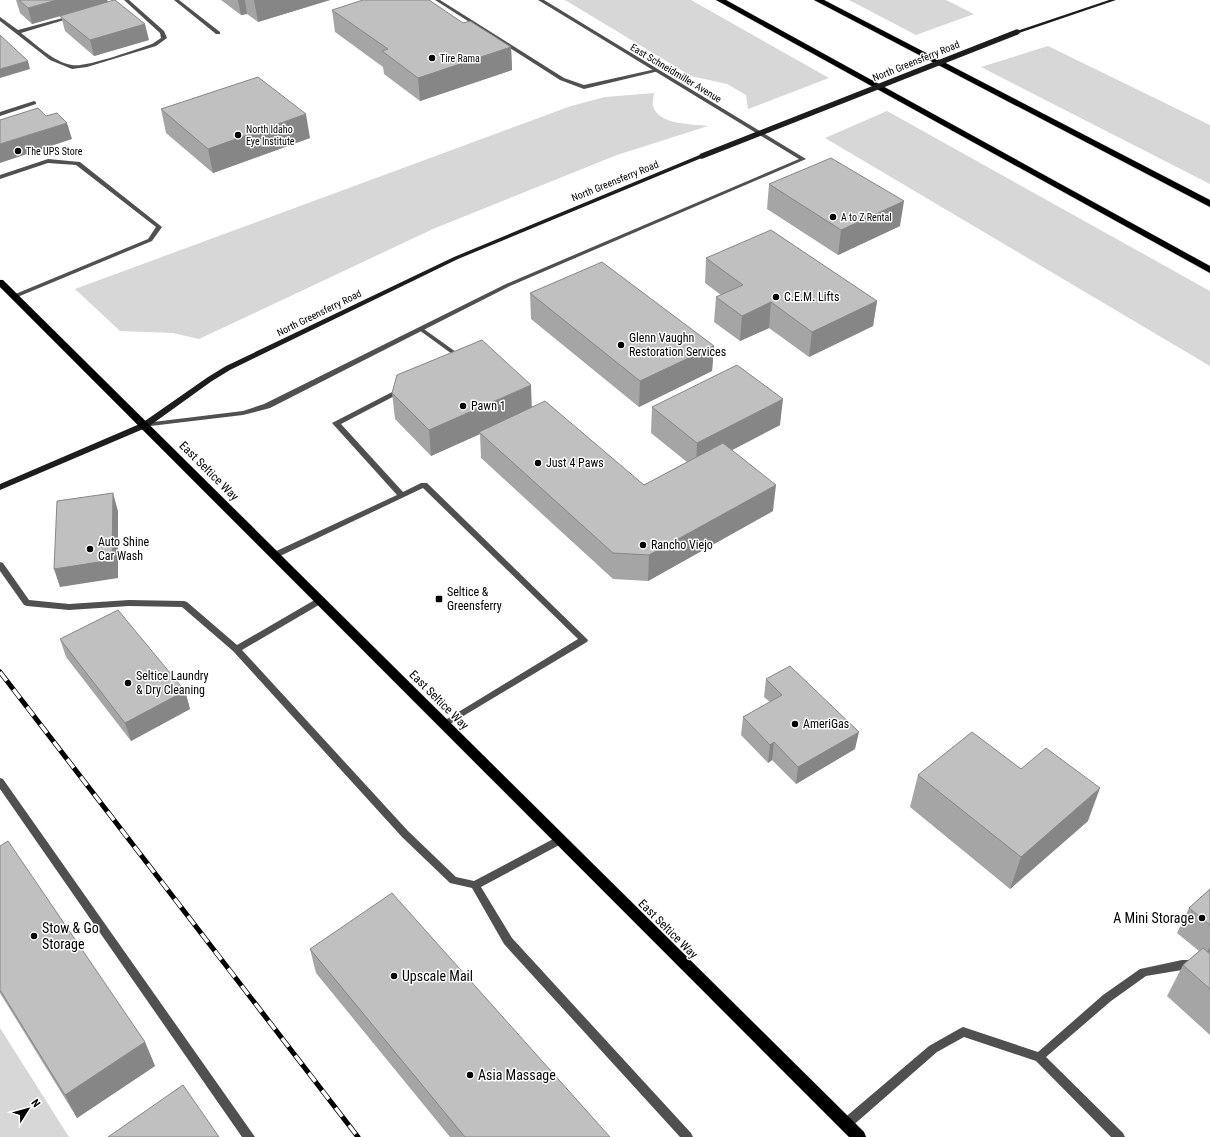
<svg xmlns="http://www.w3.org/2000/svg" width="1210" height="1137" font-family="'Roboto Condensed',sans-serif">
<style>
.green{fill:#d7d7d7}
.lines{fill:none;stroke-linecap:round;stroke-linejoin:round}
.primary-casing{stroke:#dbdbdb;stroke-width:1}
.highway-casing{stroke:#dbdbdb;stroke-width:1}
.lane{fill:#505050;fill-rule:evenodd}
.street{fill:#505050;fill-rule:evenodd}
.secondary{fill:#1d1d1d;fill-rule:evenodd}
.primary{fill:#000;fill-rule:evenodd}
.highway{fill:#000;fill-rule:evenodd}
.rail-casing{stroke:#000;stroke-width:5}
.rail{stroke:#fff;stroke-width:3.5;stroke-dasharray:11;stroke-linecap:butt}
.secondary-bridge{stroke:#1d1d1d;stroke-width:5.5}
.wall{fill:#a5a5a5}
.shaded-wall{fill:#868686}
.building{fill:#c0c0c0;stroke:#868686}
.poi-dot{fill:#000;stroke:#fff;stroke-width:1.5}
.labels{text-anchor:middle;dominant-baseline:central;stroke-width:3;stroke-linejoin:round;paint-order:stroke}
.far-poi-label{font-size:10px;fill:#000;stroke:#fff;text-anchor:start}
.far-street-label{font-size:10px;fill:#000;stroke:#fff}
.poi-label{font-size:12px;fill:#000;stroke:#fff;text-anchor:start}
.street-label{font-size:12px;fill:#000;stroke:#fff}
.near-poi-label{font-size:14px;fill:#000;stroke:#fff;text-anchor:start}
</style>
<rect width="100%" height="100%" fill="#fff"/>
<!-- green -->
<path class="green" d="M565,0H691L829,78L748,109L746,95L727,84L691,76Z
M849,0H946L974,14L916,35Z
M1048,46L1210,125V184L981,67Z
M654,93C654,96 652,102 653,106C658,125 692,124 708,126L617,155L433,229L199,339L173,333L120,331L75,289L571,106L605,97Z
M887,111L1210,291V366L825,138Z
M0,1028L69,1137H0Z"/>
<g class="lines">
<!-- primary casing -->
<g class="primary-casing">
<path id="primary" d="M0,280H3L864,1132L866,1137H849L0,287Z"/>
</g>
<!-- highway casing -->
<g class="highway-casing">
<path id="highway" d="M716,0H726L1210,266V273Z
M814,0H824L1210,200V207Z"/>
</g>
<!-- lane -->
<path class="lane" d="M124,0H129L164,31L167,38L156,46L87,67L72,69L50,60L0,21V17L18,30L74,15V17L21,33C36,44 53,62 72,65C85,68 137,49 152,44L161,38L160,33Z
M174,0H179L220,32V34H216Z
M435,0H440L564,78L584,85L656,69L659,71L584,89L560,80Z
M34,101L36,102V104L0,116V112Z
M48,159L80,162L162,227L152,241L15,298L12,296L13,295L148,239L156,227L76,165L48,163L0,179V175Z
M421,327L463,357L464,358L463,359H459L419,330L418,329Z
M398,389H402L404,391L341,424L403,492L421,483H427L588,640L587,642L445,727L442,726L441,724L442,722L578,639L423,488L278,557L275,558L271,555L272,553L397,495L332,423Z
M0,562L3,563L29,600L69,604L129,600L184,601L187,602L237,645L318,598H324L325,600L324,602L242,650L408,831L456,877L474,881L557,837L560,836L563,837L565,840L563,843L481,887L512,938L691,1133L693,1137H680L504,944L472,888L450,883L402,837L233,651L182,607L129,606L69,610L27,606L24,605L0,571Z
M0,778L3,779L255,1137H242L0,789Z
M1182,960H1210V970H1182L1146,976L1111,1001L1046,1057L1123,1133L1125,1137H1111L1036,1061L964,1037L937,1052L850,1128L846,1129L842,1128L841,1124L842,1120L929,1046L959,1029L963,1027L1038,1052L1103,995L1140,969Z"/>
<!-- street -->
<path class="street" d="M538,0H544L806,159L510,286L270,408L243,415L142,427L141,425L145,423L243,411L264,404L506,284L799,159Z"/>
<!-- secondary -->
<path class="secondary" d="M1109,0H1116L1019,33L1014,32Z
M702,154L705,156L704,157L458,259L230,370L212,381L148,427L0,490V484L142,423L208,377L226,366L454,257Z"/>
<!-- primary -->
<use href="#primary" class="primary"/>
<!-- highway -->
<use href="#highway" class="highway"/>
<!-- rail casing -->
<g class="rail-casing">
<path id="rail" d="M0,672L358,1137"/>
</g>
<!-- rail -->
<use href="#rail" class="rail"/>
<!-- secondary-bridge -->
<path class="secondary-bridge" d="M702,156L1017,32"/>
</g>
<!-- wall -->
<path class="wall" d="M16,0H107L108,2L149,40L94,56L65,31L61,16L32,24L20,13Z
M221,0H330L258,22L247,14L241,15Z
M332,10L463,23L511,47L512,70L420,101L384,74L383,67L335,32Z
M161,109L310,138L213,173L166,133Z
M769,184L900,226L838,255L767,209Z
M706,258L877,301L873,326L809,357L769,328L740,341L714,322L716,297L721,295L705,283Z
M530,293L714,346L712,371L639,407L531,319Z
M392,393L532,407L644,485L687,462L651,433L652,407L780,425L731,450L773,511L648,581L613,579L481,458L480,434L431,456L395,419Z
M60,639L185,691L190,709L131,741L66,657Z
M766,679L855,749L796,784L772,760L768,763L741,735L743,717L770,702L764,697Z
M918,775L1088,821L1010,889L910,807Z
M0,846L145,1042L155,1066L77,1118L0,993Z
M1210,889V952L1209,953L1210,954V1035L1167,996L1183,965L1199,951L1177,933L1189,908Z
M310,949L610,1137H450L316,973Z"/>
<!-- shaded-wall -->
<path class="shaded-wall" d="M57,0H107L108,2L32,24L28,8Z
M238,0H245L247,14L241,15Z
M254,0H330L258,22Z
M145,24L149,40L94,56L90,40Z
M511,47L512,70L420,101L418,78Z
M28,61L30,69L0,78V69Z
M306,114L310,138L213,173L208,149Z
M67,123L72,139L0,163V144Z
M904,201L900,226L838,255L841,230Z
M877,301L873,326L809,357L812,332Z
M771,302L769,328L740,341L742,316Z
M714,346L712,371L639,407L640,381Z
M531,385L532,411L479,432L480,434L431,456L429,430Z
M783,399L780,425L696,469L697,443Z
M776,485L773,511L648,581L649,555Z
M113,493L118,511V578L60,587L54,569Z
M185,691L190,709L131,741L125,723Z
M859,732L855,749L796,784L798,767Z
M774,742L772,760L768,763L770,745Z
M1100,788L1088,821L1010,889L1021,857Z
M1210,947V952L1205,956Z
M145,1042L155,1066L77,1118L65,1095Z"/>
<!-- building -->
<path class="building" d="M19,0H57L28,8Z
M114,0H115L145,24L90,40L60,16Z
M363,0H429L463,23L470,21L511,47L418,78L382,51L388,49L332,10Z
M0,35L28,61L0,69Z
M258,77L306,114L208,149L161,109Z
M38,108L46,116L57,113L67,123L0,144V120Z
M831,158L904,201L841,230L769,184Z
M771,230L877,301L812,332L771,302L742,316L716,297L743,285L706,258Z
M602,262L714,346L640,381L530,293Z
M482,340L531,385L429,430L392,393L397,375Z
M737,365L783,399L697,443L652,407Z
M545,401L644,485L723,443L776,485L649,555L613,553L479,432Z
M113,493L112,560L54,569L57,501Z
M118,610L185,691L125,723L60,639Z
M790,666L859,732L798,767L774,742L770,745L743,717L782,695L766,679Z
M972,732L1021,769L1046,748L1100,788L1021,857L918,775Z
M8,841L145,1042L65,1095L0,990V846Z
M1210,889V925L1189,908Z
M392,893L610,1137H465L310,949Z
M1203,948L1210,954V989L1183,965Z
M183,1085L219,1137H108Z"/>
<!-- markers -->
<g class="poi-dot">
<circle cx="432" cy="58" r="4"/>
<circle cx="238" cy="135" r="4"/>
<circle cx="18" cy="151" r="4"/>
<circle cx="833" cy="217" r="4"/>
<circle cx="776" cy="297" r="4"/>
<circle cx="621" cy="345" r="4"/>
<circle cx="463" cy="406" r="4"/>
<circle cx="538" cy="463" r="4"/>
<circle cx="643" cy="545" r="4"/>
<circle cx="90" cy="549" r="4"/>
<rect x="435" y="595" width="8" height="8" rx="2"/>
<circle cx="128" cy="683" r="4"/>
<circle cx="795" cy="724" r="4"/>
<circle cx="1202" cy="918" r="4"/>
<circle cx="34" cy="936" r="4"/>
<circle cx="394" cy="976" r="4"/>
<circle cx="470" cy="1075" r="4"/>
</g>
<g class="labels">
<!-- far-poi labels -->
<g class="far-poi-label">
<text x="440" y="58">Tire Rama</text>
<text x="246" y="129">North Idaho<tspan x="246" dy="12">Eye Institute</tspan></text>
<text x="26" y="151">The UPS Store</text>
<text x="841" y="217">A to Z Rental</text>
</g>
<!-- far-street labels -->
<g class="far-street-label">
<text transform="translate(916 61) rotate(-22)">North Greensferry Road</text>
<text transform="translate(676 73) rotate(31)">East Schneidmiller Avenue</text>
<text transform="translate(615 181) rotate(-22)">North Greensferry Road</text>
<text transform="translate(319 313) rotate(-26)">North Greensferry Road</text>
</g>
<!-- poi labels -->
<g class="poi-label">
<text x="784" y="297">C.E.M. Lifts</text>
<text x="629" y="338">Glenn Vaughn<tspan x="629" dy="14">Restoration Services</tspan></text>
<text x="471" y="406">Pawn 1</text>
<text x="546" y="463">Just 4 Paws</text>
<text x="98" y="542">Auto Shine<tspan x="98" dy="14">Car Wash</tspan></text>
<text x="651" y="545">Rancho Viejo</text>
<text x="447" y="592">Seltice &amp;<tspan x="447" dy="14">Greensferry</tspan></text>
<text x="136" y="676">Seltice Laundry<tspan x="136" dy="14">&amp; Dry Cleaning</tspan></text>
<text x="803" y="724">AmeriGas</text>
</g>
<!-- street labels -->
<g class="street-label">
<text transform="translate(209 471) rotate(45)">East Seltice Way</text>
<text transform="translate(439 700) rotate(45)">East Seltice Way</text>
<text transform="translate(668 929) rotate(45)">East Seltice Way</text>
</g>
<!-- near-poi labels -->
<g class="near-poi-label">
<text x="1194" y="918" text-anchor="end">A Mini Storage</text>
<text x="42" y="928">Stow &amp; Go<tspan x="42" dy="16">Storage</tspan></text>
<text x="402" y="976">Upscale Mail</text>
<text x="478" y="1075">Asia Massage</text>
</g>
</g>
<!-- north arrow -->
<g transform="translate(28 1109) rotate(53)" stroke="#ffffff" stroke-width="3" paint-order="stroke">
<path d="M0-3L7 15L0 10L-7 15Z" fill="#000000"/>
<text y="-6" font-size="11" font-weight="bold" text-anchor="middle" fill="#000000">N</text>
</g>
</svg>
